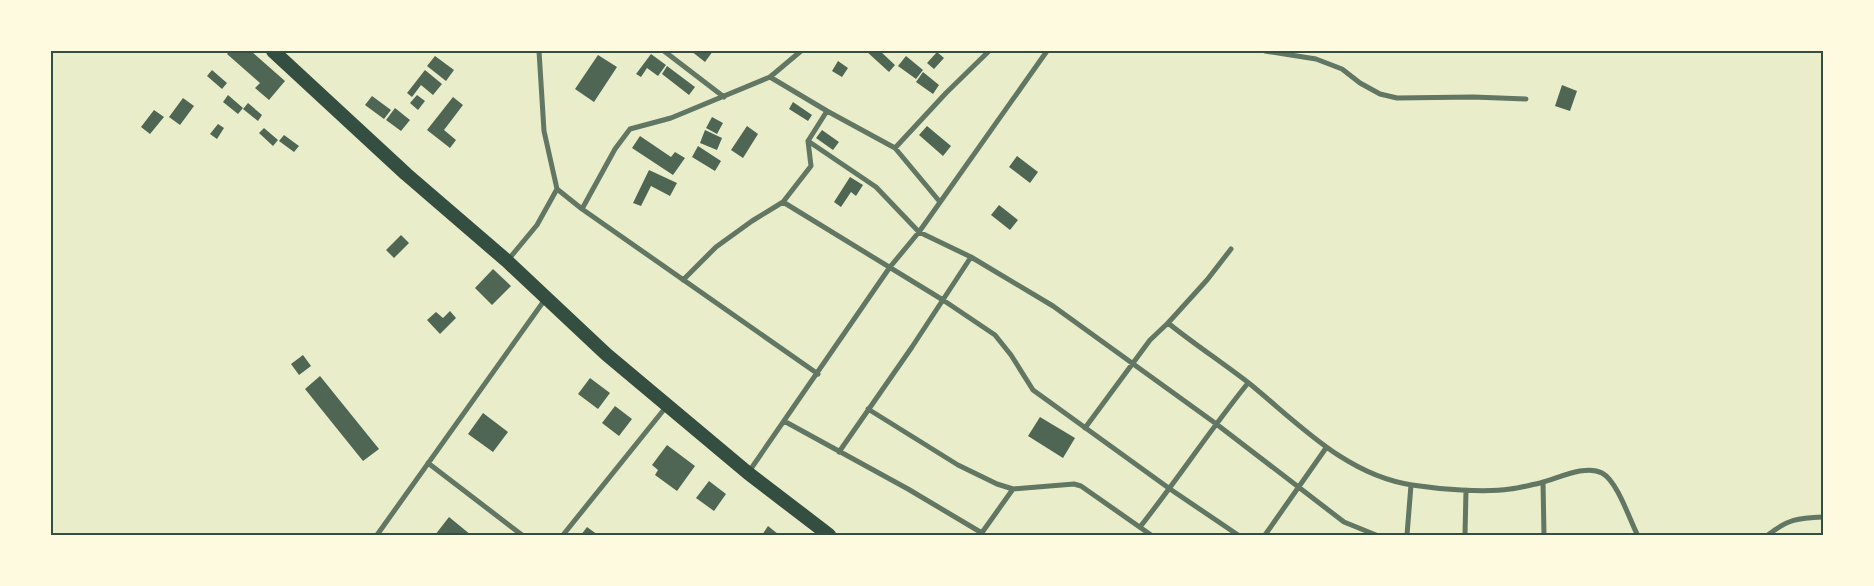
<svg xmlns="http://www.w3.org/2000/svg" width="1874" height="586" font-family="'Golos Text',sans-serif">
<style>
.building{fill:#4f6655}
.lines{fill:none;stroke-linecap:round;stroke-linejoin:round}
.minor{stroke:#617663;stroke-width:5}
.trunk{stroke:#344e41;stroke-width:14}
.neatline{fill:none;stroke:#344e41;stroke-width:2}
</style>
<rect width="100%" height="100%" fill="#e9edc9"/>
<!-- building -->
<path class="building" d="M229,51H251L285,81L269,100L255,88L260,83L227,54Z
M691,51H713L705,62Z
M866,51H880L895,65L889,72Z
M937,52L944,58L934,69L927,63Z
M651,54L666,65L658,76L647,68L641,77L636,74Z
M598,55L617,67L594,102L575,89Z
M435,56L454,70L446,81L427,66Z
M906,56L923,70L916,79L898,66Z
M838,61L848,68L842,77L832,71Z
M667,66L695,87L689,95L662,74Z
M212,70L227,83L222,89L207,76Z
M425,70L442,84L433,95L421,85L412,97L407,93Z
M923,72L939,85L933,94L916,82Z
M1562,85L1577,91L1570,111L1555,106Z
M228,95L243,108L238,114L223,102Z
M417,95L425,101L418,110L410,103Z
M372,96L391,110L384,119L365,105Z
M453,97L463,105L444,130L456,140L450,148L427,130Z
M183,98L194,106L180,125L169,117Z
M793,102L812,115L808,121L789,109Z
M248,103L262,115L258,121L243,109Z
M395,108L410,120L401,131L386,120Z
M154,110L164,117L150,134L141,127Z
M712,117L723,123L717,134L706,128Z
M218,124L224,128L217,139L210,134Z
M747,126L758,134L743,158L731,150Z
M927,126L951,146L943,156L919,135Z
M264,128L278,140L273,146L259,133Z
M705,130L722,138L717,150L700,143Z
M822,130L839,142L833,150L816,138Z
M284,135L299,146L294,152L279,141Z
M640,136L671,157L675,152L685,158L673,175L632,148Z
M698,146L721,161L715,171L692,157Z
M1017,156L1038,172L1030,183L1009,167Z
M649,170L677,183L670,196L651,186L641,206L633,203Z
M850,177L863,185L856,196L851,192L841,207L834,202Z
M999,205L1018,220L1010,230L991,215Z
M401,235L409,243L394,258L386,250Z
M493,269L511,286L492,305L475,288Z
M450,311L456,318L440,334L427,320L436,312L443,318Z
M303,355L311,366L299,375L291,364Z
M320,376L379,449L363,461L305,389Z
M590,378L610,393L598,409L578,394Z
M615,406L632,419L619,436L602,423Z
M483,413L508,432L493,452L468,434Z
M1040,417L1075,438L1063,458L1028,436Z
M667,445L695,466L677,491L655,475L658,470L652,465Z
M709,481L726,494L714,511L696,498Z
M449,517L471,535H435Z
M768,526L778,534L777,535H762Z
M587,527L598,535H581Z"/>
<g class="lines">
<!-- minor -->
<path class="minor" d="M664,51L724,97
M1265,51L1316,59L1342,69L1360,83L1380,94L1397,98L1473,97L1526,99
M770,77L827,111L895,148L940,202
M808,141L876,187L919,232L971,257L1053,306L1215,423L1344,522L1376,535
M895,148L946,93L989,51
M557,189L582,209L818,374
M783,202L943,300L995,335L1011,355L1033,390L1170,489L1238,535
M582,209L615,149L630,129L671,118L770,77L801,51
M508,260L537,225L557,189L544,131L539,51
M683,280L716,247L752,221L783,202L811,166L808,141L827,111
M1168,323C1194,344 1223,363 1250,384C1299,424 1346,475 1412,485C1438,489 1484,493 1510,489C1520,488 1530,485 1540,483C1557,479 1585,464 1602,473C1617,481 1629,518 1637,534
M868,409L958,465L997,484L1013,489L1074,484L1081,486L1151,535
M784,421L908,489L982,533
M1085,428L1150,340L1168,323L1207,280L1231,249
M839,452L912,347L971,257
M428,463L522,535
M748,473L890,267L919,232L1047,51
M1543,482L1544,535
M1140,527C1177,480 1210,430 1248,383
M981,534L1013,489
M377,535L546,298
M563,535L666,407
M1265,535L1326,448
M1407,535L1411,485
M1465,535L1466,490
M1768,535C1788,519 1798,518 1823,517"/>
<!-- trunk -->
<path class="trunk" d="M273,51L406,174L507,261L606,354L748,473L829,535"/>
</g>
<!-- border -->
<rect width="1874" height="586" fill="none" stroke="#fefae0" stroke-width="105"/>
<rect x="52" y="52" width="1770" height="482" class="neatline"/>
</svg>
